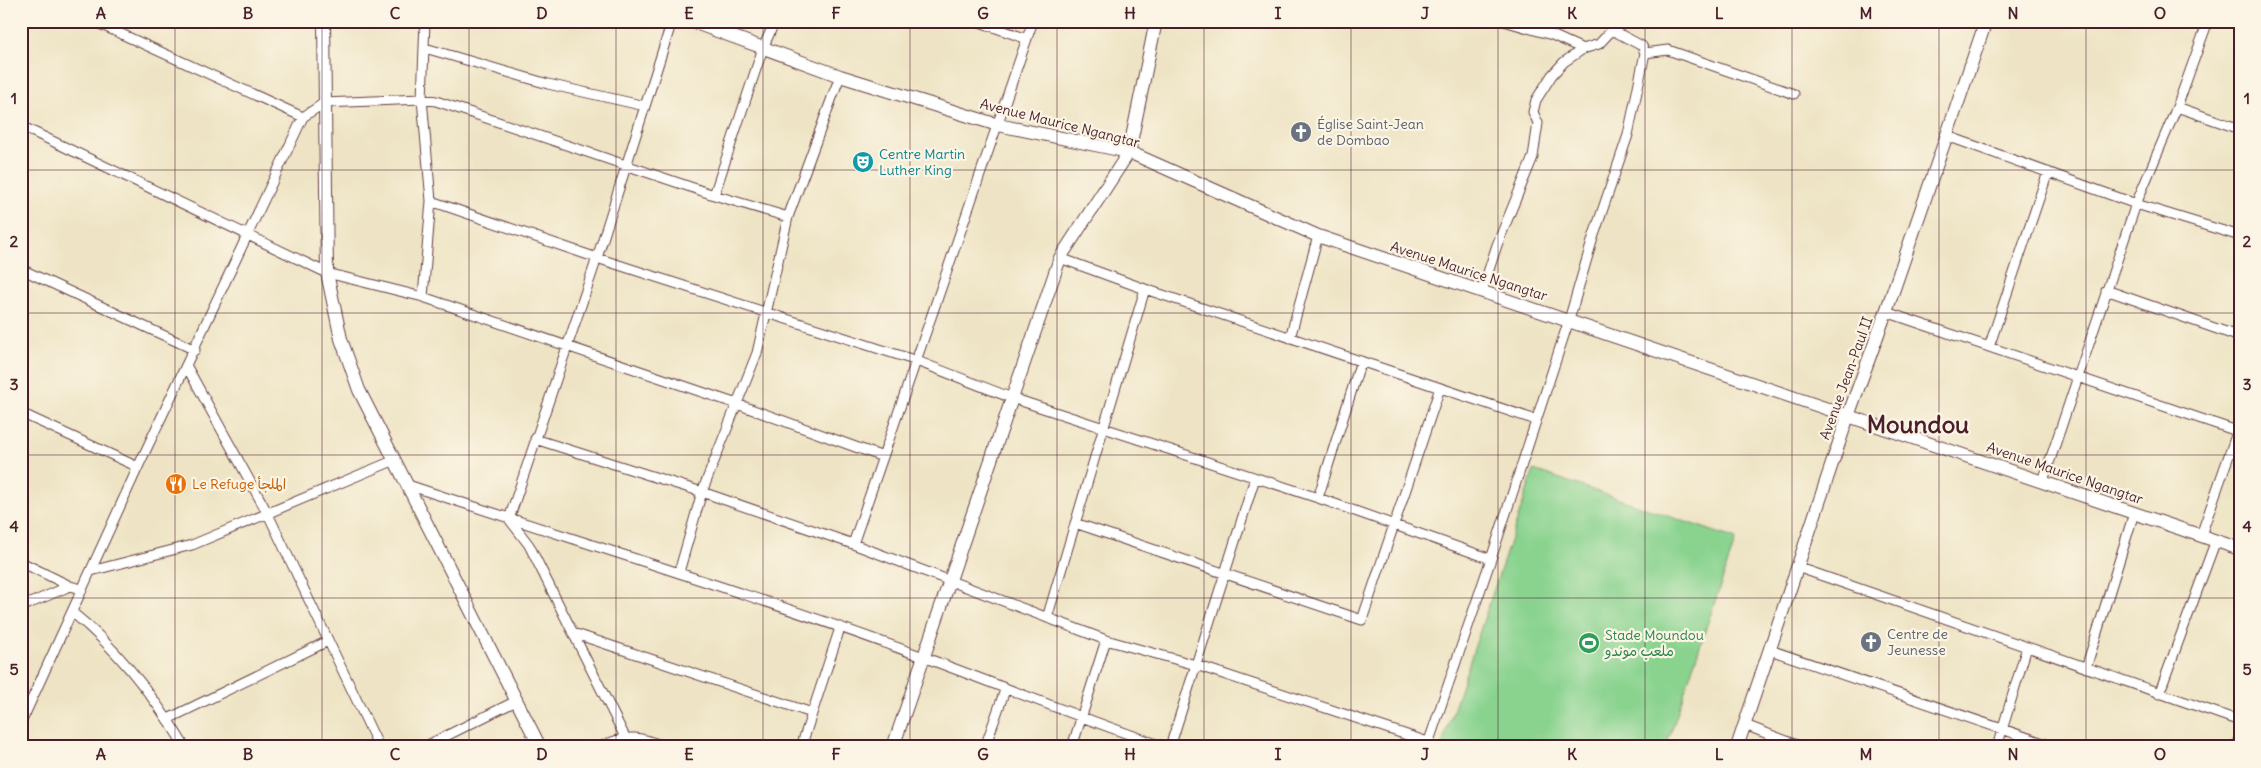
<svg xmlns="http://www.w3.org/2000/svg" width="2261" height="768" font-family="Delius,'Playpen Sans Arabic',sans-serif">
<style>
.green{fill:#89d38f;stroke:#6a795d}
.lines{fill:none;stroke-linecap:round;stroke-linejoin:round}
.street-casing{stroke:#633d42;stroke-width:11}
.secondary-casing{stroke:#633d42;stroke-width:14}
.street{stroke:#fff;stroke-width:9}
.secondary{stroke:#fff;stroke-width:12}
.grid{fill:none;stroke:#4a1f2b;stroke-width:1;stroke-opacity:0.55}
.labels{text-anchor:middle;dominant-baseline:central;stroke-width:4.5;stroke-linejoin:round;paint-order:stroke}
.street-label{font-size:14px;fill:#4a1f2b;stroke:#fcf5e5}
.worship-label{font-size:14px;fill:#5b616d;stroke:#fcf5e5;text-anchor:start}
.culture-label{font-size:14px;fill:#0d838f;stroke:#fcf5e5;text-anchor:start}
.food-label{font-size:14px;fill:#c56008;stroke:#fcf5e5;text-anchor:start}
.leisure-label{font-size:14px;fill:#27864d;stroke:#fcf5e5;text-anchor:start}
.town-label{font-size:24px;font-weight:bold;fill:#4a1f2b;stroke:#fcf5e5}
.neatline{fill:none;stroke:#4a1f2b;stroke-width:2}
.grid-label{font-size:16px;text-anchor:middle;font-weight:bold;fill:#4a1f2b}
</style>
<rect width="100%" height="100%" fill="#fcf5e5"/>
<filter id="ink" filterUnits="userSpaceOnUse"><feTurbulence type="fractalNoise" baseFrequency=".02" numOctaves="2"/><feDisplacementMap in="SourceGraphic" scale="10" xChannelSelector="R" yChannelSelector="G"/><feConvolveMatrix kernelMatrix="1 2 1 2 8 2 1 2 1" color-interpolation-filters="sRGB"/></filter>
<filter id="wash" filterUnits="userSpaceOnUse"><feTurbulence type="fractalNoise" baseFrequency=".0096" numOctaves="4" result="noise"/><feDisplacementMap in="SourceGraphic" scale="20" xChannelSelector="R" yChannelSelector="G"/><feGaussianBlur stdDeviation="1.12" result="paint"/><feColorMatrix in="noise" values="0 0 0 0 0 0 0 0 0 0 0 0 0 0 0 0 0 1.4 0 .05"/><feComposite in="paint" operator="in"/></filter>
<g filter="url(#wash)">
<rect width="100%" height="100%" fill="#eee4c5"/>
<!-- green -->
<path class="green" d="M1534,470L1736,539L1666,747H1441Z"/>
</g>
<g filter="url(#ink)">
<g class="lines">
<!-- street casing -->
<g class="street-casing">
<path id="street" d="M93,21L303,117
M977,21L1027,39
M1504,21L1552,35L1583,49
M425,48L548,84L645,106
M1645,53L1668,50L1794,94
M2177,107L2240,129
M21,126L327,273L423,297L737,404L883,457
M1947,136L2136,204L2240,236
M714,195L763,48L775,21
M431,201L597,258L917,361L1012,398L1318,498L1491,559
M1060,258L1145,289L1536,420
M21,269L195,350
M2106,290L2240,337
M1482,291L1497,245L1533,157L1538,123L1533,112L1536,100L1552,75L1564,62L1583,49L1599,44L1612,30L1614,21
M423,297L431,201L422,99L425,21
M1886,312L2237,431
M1290,338L1318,236
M1989,347L2048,172
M187,367L268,514L379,747
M21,413L138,467
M535,439L702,492L853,544L1106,640L1196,665L1428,742
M2043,481L2136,204L2177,107L2208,21
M408,485C580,542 753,594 923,657C1004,687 1083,719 1165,747
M1318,498L1361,361
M1075,523L1362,620L1440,388
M2201,535L2240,424
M853,544L1033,21
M21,562L70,586L82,589
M1797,567L2240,721
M91,571L192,545L395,460
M679,572L702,492L757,353L788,217L840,76
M21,607L70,586
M73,613C118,649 155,698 185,747
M1047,618L1145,289
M573,633L812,713
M1770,650L2055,747
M2086,668L2134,513
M2159,694L2216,540
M168,719L328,641
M21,723L138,467L303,117L324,103L422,99L436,101L714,195L788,217
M1745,725L1802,747
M625,737L529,545L509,519L597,258L672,21
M424,747L516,701
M600,747C628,733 640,737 667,747
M801,747L840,628
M985,747L1005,690
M1072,747L1106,640
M1170,747L1255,478
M1427,747L1491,559L1569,320L1593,238L1628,135L1645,53L1642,46L1612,30
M1997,747L2027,647"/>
</g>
<!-- secondary casing -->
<g class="secondary-casing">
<path id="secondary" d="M324,21L327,273L341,339L359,390L540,747
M690,21L840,76L998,125L1129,152L1318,236L2240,549
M893,747L1060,258L1129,152L1156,21
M1737,747L1848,416L1886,312L1986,21
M2238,747L2240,742"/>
</g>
<!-- street -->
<use href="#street" class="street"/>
<!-- secondary -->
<use href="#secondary" class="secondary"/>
</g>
</g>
<!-- grid -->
<path class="grid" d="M175,21V747M322,21V747M469,21V747M616,21V747M763,21V747M910,21V747M1057,21V747M1204,21V747M1351,21V747M1498,21V747M1645,21V747M1792,21V747M1939,21V747M2086,21V747M21,170H2240M21,313H2240M21,455H2240M21,598H2240"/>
<!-- icons -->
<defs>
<g id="church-disc" transform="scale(1.125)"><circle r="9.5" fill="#6b7280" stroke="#fcf5e5"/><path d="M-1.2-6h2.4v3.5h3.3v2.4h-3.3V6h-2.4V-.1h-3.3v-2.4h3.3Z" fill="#fff"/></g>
<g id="theatre-disc" transform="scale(1.125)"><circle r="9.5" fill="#0f9aa8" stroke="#fcf5e5"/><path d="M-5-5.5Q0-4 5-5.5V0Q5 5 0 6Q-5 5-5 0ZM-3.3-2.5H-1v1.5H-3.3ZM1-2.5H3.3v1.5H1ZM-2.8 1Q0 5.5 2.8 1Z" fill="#fff"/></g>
<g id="restaurant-disc" transform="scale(1.125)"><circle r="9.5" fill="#e8710a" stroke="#fcf5e5"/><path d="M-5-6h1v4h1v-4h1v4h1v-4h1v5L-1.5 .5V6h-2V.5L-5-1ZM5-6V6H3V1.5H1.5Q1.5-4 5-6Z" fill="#fff"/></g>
<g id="stadium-disc" transform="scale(1.125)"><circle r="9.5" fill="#2e9e5b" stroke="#fcf5e5"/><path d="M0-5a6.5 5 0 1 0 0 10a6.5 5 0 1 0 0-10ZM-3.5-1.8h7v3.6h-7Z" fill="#fff"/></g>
</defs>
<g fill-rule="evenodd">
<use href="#church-disc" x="1301" y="132"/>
<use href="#theatre-disc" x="863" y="162"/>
<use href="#restaurant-disc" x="176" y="484"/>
<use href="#church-disc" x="1871" y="642"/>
<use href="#stadium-disc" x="1589" y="643"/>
</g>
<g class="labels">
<!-- street labels -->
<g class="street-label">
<text transform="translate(1060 123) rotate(14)">Avenue Maurice Ngangtar</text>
<text transform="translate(1469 271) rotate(18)">Avenue Maurice Ngangtar</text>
<text transform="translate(1846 378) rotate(-70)">Avenue Jean-Paul II</text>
<text transform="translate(2065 473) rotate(19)">Avenue Maurice Ngangtar</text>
</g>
<!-- worship labels -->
<g class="worship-label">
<text x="1317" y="124">Église Saint-Jean<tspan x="1317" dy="16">de Dombao</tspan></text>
<text x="1887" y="634">Centre de<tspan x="1887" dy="16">Jeunesse</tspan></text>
</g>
<!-- culture labels -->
<g class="culture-label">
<text x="879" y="154">Centre Martin<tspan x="879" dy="16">Luther King</tspan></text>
</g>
<!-- food labels -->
<g class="food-label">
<text x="192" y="484">Le Refuge الملجأ</text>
</g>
<!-- leisure labels -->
<g class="leisure-label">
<text x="1605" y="635">Stade Moundou<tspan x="1605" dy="16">ملعب موندو</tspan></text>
</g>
<!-- town labels -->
<g class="town-label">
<text x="1918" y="424">Moundou</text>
</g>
</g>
<!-- margin -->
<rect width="2261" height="768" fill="none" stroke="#fcf5e5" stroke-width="55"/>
<rect x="28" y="28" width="2206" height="712" class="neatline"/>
<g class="grid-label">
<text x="101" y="19">A</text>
<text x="248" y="19">B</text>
<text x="395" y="19">C</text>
<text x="542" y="19">D</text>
<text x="689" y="19">E</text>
<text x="836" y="19">F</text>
<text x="983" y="19">G</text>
<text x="1130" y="19">H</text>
<text x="1278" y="19">I</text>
<text x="1425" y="19">J</text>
<text x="1572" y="19">K</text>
<text x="1719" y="19">L</text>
<text x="1866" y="19">M</text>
<text x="2013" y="19">N</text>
<text x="2160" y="19">O</text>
<text x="14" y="104">1</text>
<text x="2247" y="104">1</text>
<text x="14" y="247">2</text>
<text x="2247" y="247">2</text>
<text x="14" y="390">3</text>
<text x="2247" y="390">3</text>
<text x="14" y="532">4</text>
<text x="2247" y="532">4</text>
<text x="14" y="675">5</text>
<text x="2247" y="675">5</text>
<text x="101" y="760">A</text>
<text x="248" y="760">B</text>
<text x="395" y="760">C</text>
<text x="542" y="760">D</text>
<text x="689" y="760">E</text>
<text x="836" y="760">F</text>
<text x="983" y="760">G</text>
<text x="1130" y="760">H</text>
<text x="1278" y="760">I</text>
<text x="1425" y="760">J</text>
<text x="1572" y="760">K</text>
<text x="1719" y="760">L</text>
<text x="1866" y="760">M</text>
<text x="2013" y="760">N</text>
<text x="2160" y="760">O</text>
</g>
</svg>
